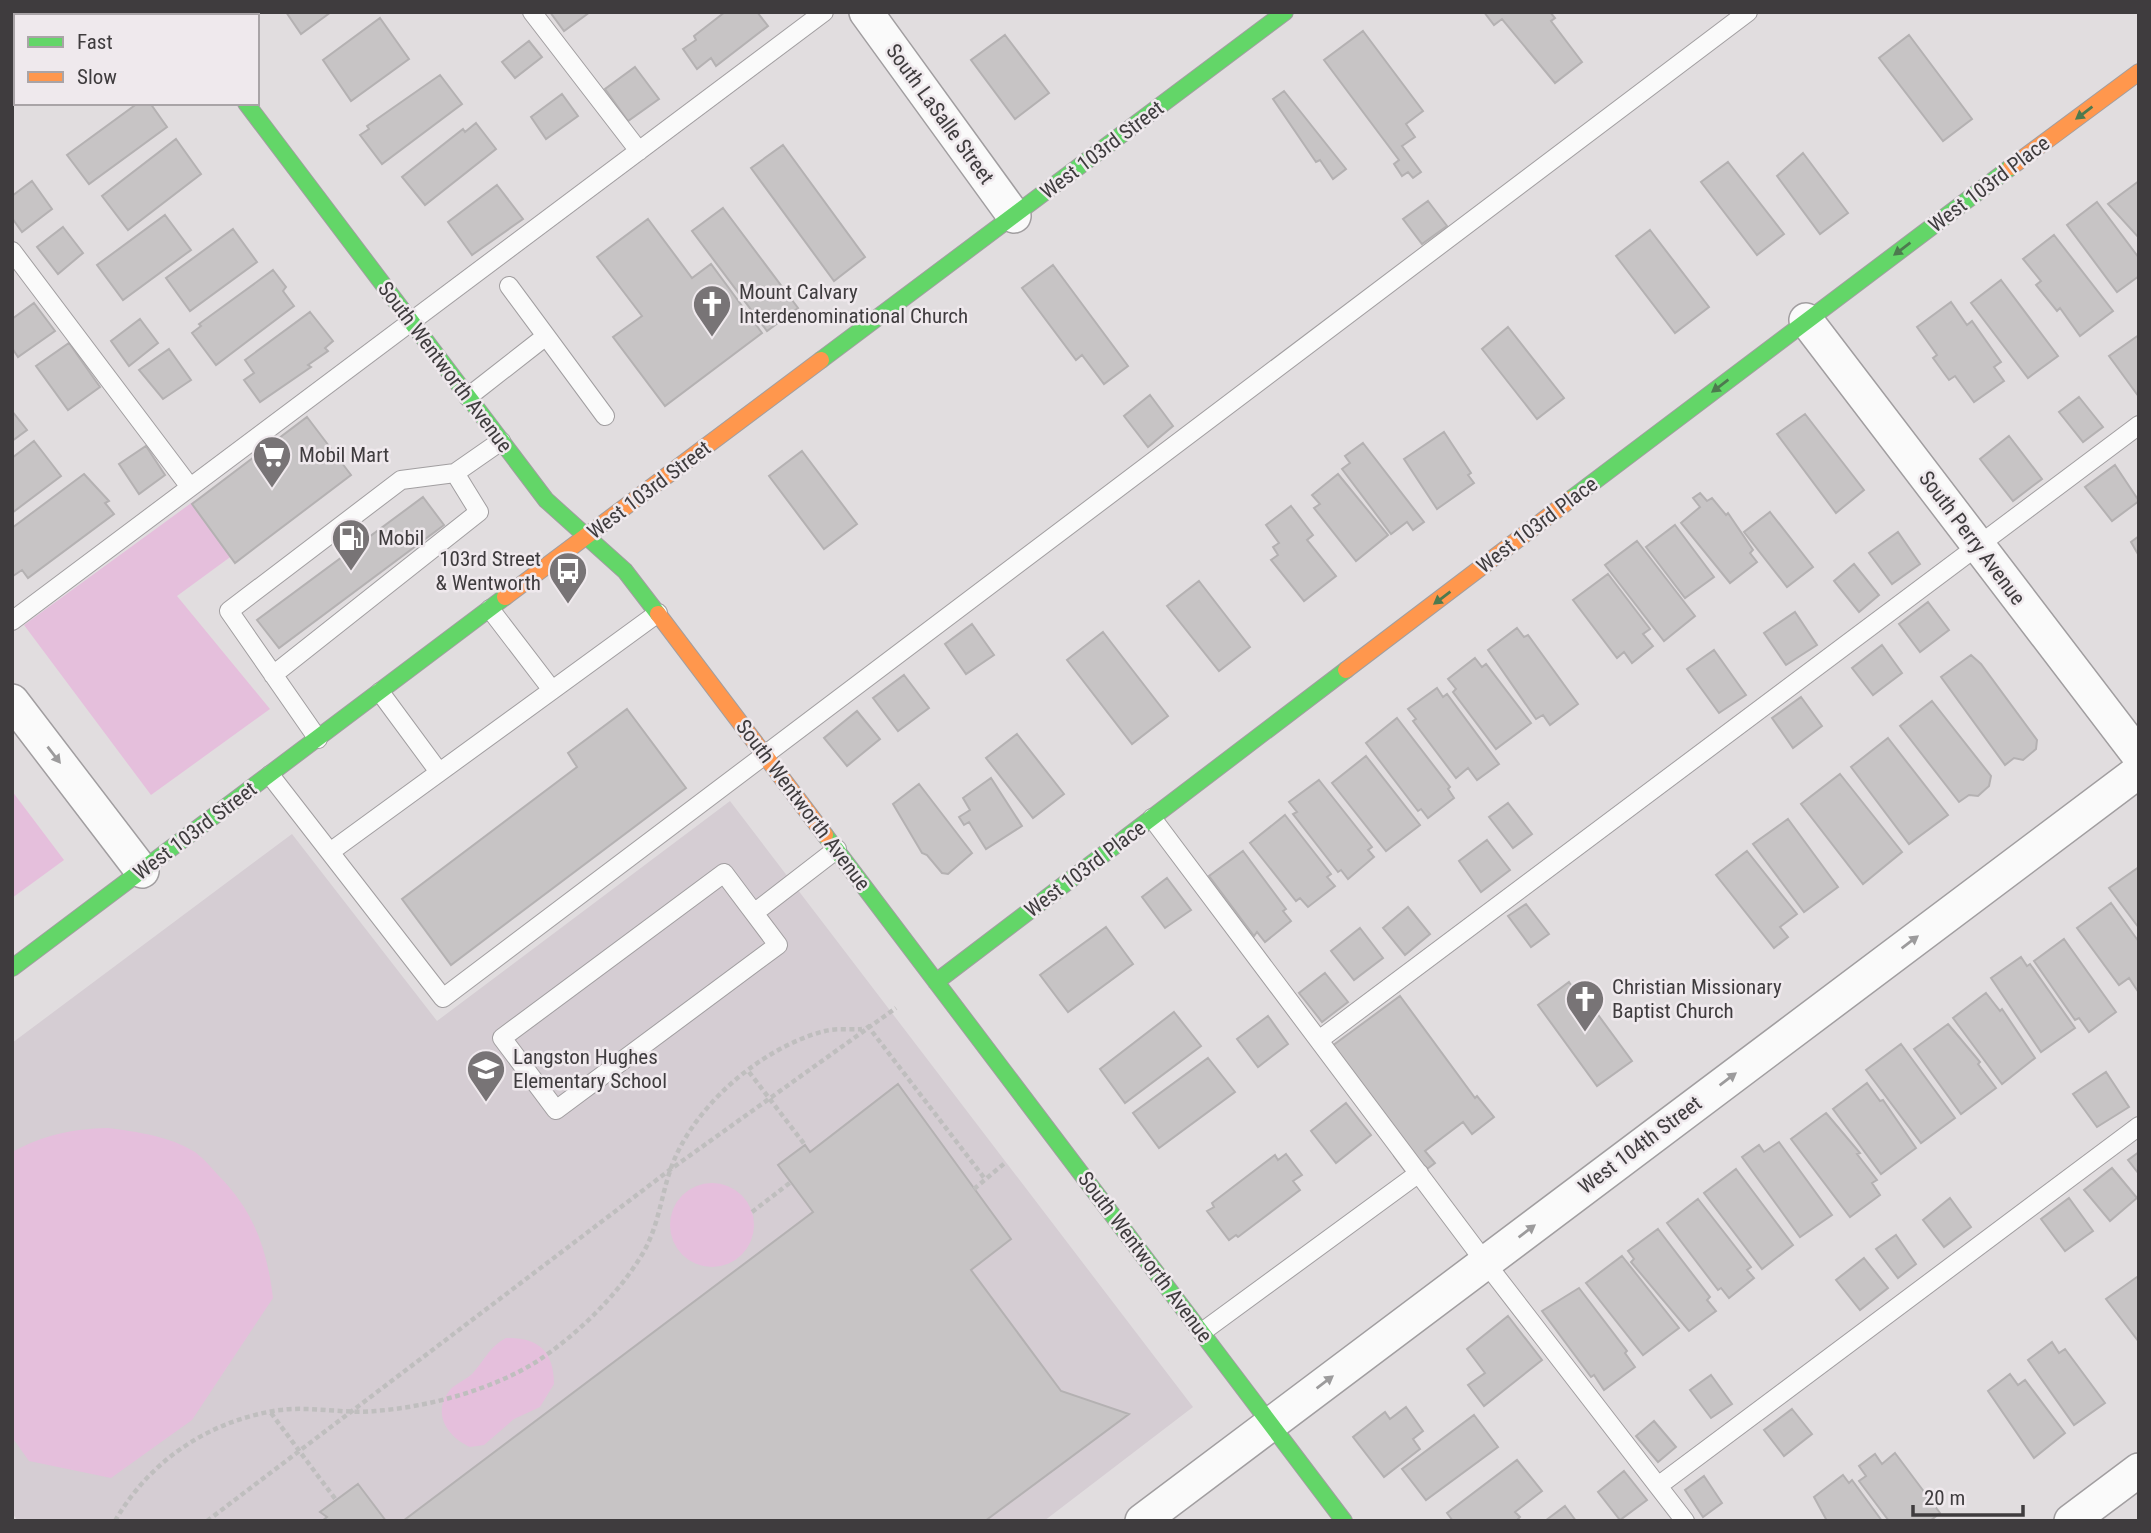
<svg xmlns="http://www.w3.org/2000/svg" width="2151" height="1533" font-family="'Roboto Condensed',sans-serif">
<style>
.built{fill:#d5cdd3}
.green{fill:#e5bfdc}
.building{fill:#c7c4c5;stroke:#b4b1b2;stroke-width:2}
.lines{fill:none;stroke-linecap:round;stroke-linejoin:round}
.lane-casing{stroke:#a19ea0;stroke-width:20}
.street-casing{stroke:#a19ea0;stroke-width:36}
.fast-casing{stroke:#a19ea0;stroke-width:18}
.slow-casing{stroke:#a19ea0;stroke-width:18}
.path{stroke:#bfbebe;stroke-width:4.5;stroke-dasharray:5 3.5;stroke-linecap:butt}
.lane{stroke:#fafafa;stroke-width:18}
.street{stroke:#fafafa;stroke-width:33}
.fast{stroke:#63d668;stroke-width:16}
.slow{stroke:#ff974d;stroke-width:16}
.oneway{fill:#4d7a4f}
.oneway2{fill:#9c9b9c}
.labels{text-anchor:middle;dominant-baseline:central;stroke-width:5;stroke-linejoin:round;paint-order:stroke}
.street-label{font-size:21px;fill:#3f3c3e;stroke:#efe9ed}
.poi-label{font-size:21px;fill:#3f3c3e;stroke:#efe9ed;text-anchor:start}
</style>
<rect width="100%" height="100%" fill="#e1dddf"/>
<!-- built -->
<path class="built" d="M730,801L1193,1407L1044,1521H18L12,1513V1043L292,834L437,1021Z"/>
<!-- green -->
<path class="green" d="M194,501L233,555L177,596L270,709L151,795L24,625Z
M12,791L64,860L12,898Z
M108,1128C138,1132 169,1136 195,1152C203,1158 211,1167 218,1175C254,1211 267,1249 273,1298L192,1420L111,1478L29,1461L12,1437V1152C44,1135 71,1129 108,1128Z
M670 1225a42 42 0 1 1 84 0a42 42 0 1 1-84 0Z
M506,1338C538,1337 554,1351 554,1384L540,1407L514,1419L484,1445L470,1447C448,1437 431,1414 450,1390C456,1383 466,1380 472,1374C485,1360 489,1347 506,1338Z"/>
<!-- building -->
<path class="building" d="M56,12H84L87,16H51Z
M286,12H331L301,34Z
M550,12H590L564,31Z
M725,12H757L768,26L716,66L711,58L697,69L683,49L696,40L694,36Z
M1484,12H1550L1555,18L1551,21L1582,62L1555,83L1502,19L1494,25Z
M380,18L409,59L351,101L323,60Z
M1363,31L1423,111L1406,124L1415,137L1402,146L1421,172L1413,178L1408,172L1402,176L1394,164L1399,160L1324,60Z
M1005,35L1049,93L1015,119L971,60Z
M1909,35L1972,119L1943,141L1879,58Z
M529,41L542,57L515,78L502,62Z
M16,43V74L12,77V45Z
M635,67L659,99L628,121L605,89Z
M440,75L462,104L382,164L360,135L369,129L367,126Z
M1284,91L1346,169L1333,179L1320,160L1316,162L1273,99Z
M562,94L578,116L546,139L531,117Z
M138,103H150L167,127L89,184L67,155Z
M476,123L496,149L425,205L402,177L463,129L465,132Z
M176,139L201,174L128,230L102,196Z
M783,145L865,257L834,281L751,168Z
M1803,153L1848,213L1820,234L1777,176Z
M1728,162L1784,234L1757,255L1701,182Z
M32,181L52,209L22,232L12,218V196Z
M2139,181V238L2108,204Z
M497,185L523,219L472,255L448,222Z
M1428,201L1447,226L1422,244L1403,219Z
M2097,202L2139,258V276L2117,292L2067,225Z
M723,208L798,308L767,331L692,231Z
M165,215L191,250L123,300L97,265Z
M648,219L692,278L711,264L762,333L665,406L613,337L642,316L597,257Z
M63,227L83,253L58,274L37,247Z
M233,229L257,262L190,311L166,278Z
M1650,230L1709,307L1675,333L1616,256Z
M2054,235L2113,311L2080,336L2060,308L2057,311L2036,285L2041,281L2023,259Z
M1053,265L1128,366L1104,384L1082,355L1076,360L1022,288Z
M273,270L286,287L283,291L294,306L216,365L192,333L201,326L199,324Z
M2001,280L2058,356L2028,378L1971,303Z
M1951,302L1967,325L1972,321L2001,362L1994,367L2004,381L1974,402L1955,376L1949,380L1933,358L1937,355L1917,327Z
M34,303L55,331L18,357L12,348V319Z
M310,312L333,341L325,348L328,351L308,365L311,367L260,402L244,380L254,373L245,360Z
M140,319L158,343L129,366L111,341Z
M1508,327L1564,398L1537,419L1482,349Z
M2139,335V397L2109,356Z
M69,343L100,387L68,410L36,366Z
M169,349L191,380L163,399L139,370Z
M1150,395L1173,426L1148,447L1124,416Z
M2079,397L2103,427L2083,442L2059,412Z
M12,411L27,430L12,441Z
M1805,414L1864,490L1836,513L1777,434Z
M307,417L351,475L235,563L192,504Z
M1444,432L1471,473L1468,475L1474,483L1437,509L1404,459Z
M2009,436L2042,479L2013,501L1980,459Z
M34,441L61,476L12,513V458Z
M1363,443L1424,522L1413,530L1407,522L1391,534L1342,469L1350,463L1345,456Z
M146,446L165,475L139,494L119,464Z
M802,451L857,524L824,549L769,476Z
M2115,465L2139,501L2112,521L2085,487Z
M84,474L109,501L105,503L114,514L28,578L22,570L13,576L12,528Z
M1338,474L1388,535L1356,561L1314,508L1320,504L1312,495Z
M1700,493L1707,501L1712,498L1726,515L1728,513L1753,550L1750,553L1757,562L1730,583L1681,523L1700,507L1693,498Z
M423,497L444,525L279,648L257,620Z
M1291,506L1313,535L1307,540L1336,576L1304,601L1271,560L1278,555L1273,547L1279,543L1266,525Z
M1770,512L1813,567L1787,587L1744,532Z
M1675,525L1714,577L1685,598L1646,547Z
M1898,532L1920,564L1892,584L1869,553Z
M2139,536V556L2131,542Z
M1637,541L1695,616L1664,641L1605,565Z
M1854,564L1879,595L1859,612L1834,581Z
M1608,574L1650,629L1643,634L1653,646L1632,663L1624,652L1617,658L1573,600Z
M1199,581L1250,647L1219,671L1167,606Z
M1928,602L1949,630L1920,652L1899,624Z
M1795,612L1817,645L1786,665L1764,633Z
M972,624L994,655L966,674L945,644Z
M1517,628L1524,637L1528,635L1578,704L1550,725L1543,715L1536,719L1488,650Z
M1103,632L1168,716L1132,744L1067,660Z
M1882,645L1902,673L1873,695L1852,668Z
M1714,650L1746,695L1719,713L1687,669Z
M1971,655L1981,664L2037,740L2036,749L2023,760L2014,758L2005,765L1941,677Z
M1475,658L1482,667L1486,664L1531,723L1496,749L1453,692L1456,689L1448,679Z
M904,675L929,708L898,731L873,698Z
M1437,688L1443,697L1447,694L1499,764L1477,780L1468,768L1456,778L1413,721L1416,719L1408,709Z
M1801,697L1822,726L1793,748L1772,718Z
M1932,701L1991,776L1989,786L1978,796L1969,795L1959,802L1900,726Z
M627,709L686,788L451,965L402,899L577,767L568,753Z
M857,711L880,739L847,766L824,738Z
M1397,718L1450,787L1448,789L1454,798L1428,818L1421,809L1418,811L1366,743Z
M1017,734L1064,794L1033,818L986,758Z
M1888,738L1948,815L1909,844L1851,767Z
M1366,756L1420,825L1386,851L1332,783Z
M1840,774L1902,852L1863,884L1801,804Z
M991,778L1022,826L986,849L969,822L964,825L959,817L970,810L963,798Z
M1319,780L1372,847L1368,850L1374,857L1348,879L1341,870L1338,872L1293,814L1297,812L1289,802Z
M919,784L972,853L948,874L942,873L927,855L922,853L893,804Z
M1508,803L1532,834L1513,848L1489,817Z
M1285,815L1331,874L1327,877L1335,886L1308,907L1300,898L1296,901L1250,843Z
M1788,819L1838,887L1804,912L1753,844Z
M1487,840L1510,870L1481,892L1459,861Z
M1243,851L1286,909L1283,911L1291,921L1265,942L1257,932L1254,936L1209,876Z
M1747,851L1797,914L1780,927L1788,937L1774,948L1716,875Z
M2139,867V928L2109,888Z
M1167,878L1191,910L1165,928L1142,897Z
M2111,903L2139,942V993L2129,978L2119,985L2077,928Z
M1526,904L1549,934L1531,947L1508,916Z
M1408,907L1430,934L1405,955L1383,928Z
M1106,927L1133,964L1068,1012L1040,975Z
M1360,928L1383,958L1354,980L1331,951Z
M2064,939L2116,1012L2089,1032L2079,1018L2075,1020L2034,961Z
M2021,957L2027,966L2030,964L2075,1028L2041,1052L1991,978Z
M1325,973L1348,1002L1322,1022L1299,993Z
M1569,982L1578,995L1582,993L1632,1061L1597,1086L1538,1005Z
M1986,993L2000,1011L2002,1009L2035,1058L2002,1084L1953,1018Z
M1400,996L1475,1098L1477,1096L1494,1117L1472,1134L1463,1122L1425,1151L1435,1163L1412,1180L1394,1156L1402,1150L1328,1049Z
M1174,1012L1201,1046L1125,1103L1100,1069Z
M1268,1016L1288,1044L1258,1067L1237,1039Z
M1948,1024L1980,1062L1978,1064L1996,1088L1961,1114L1914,1049Z
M1901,1044L1955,1118L1921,1143L1866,1070Z
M1208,1058L1235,1092L1159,1148L1133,1113Z
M2106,1072L2129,1107L2097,1127L2073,1094Z
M1867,1083L1880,1101L1883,1100L1916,1148L1881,1174L1833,1109Z
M898,1084L1011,1239L971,1270L1061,1391L1129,1414L985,1521H403L813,1212L778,1165L805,1145L810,1152Z
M1346,1103L1371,1135L1336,1163L1311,1131Z
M1826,1113L1860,1153L1857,1154L1877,1180L1872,1183L1880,1195L1850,1217L1791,1139Z
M1779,1142L1832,1215L1800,1237L1742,1157L1759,1145L1764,1152Z
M2139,1152V1174L2128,1160Z
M1286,1154L1302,1175L1293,1181L1300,1190L1238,1237L1236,1235L1229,1240L1207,1211L1214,1207L1212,1203L1275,1155L1278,1160Z
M2112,1168L2137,1198L2110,1221L2084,1190Z
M1736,1169L1793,1245L1762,1269L1704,1193Z
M1950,1198L1971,1227L1944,1247L1923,1220Z
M2069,1198L2093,1231L2065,1251L2041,1219Z
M1698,1199L1751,1267L1747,1270L1754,1278L1729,1298L1721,1288L1718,1290L1667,1223Z
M1658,1229L1710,1297L1707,1300L1716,1311L1689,1331L1631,1262L1634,1259L1628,1251Z
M1896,1235L1916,1264L1898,1278L1876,1249Z
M1622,1256L1679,1328L1643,1355L1586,1283Z
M1864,1258L1888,1288L1860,1310L1836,1280Z
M2137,1277L2139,1279V1342L2106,1299Z
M1579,1288L1627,1351L1625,1353L1635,1367L1604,1390L1594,1375L1591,1377L1542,1311Z
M1508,1316L1542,1360L1484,1406L1468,1385L1485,1373L1467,1349Z
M2052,1342L2059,1353L2065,1349L2105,1403L2074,1425L2028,1360Z
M2010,1374L2018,1385L2025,1380L2065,1433L2034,1458L1988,1391Z
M1711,1375L1732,1404L1711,1418L1690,1390Z
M1406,1407L1423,1431L1413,1439L1420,1449L1384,1477L1353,1437L1385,1412L1390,1419Z
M1792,1409L1812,1434L1784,1456L1764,1430Z
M1474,1415L1498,1447L1426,1500L1402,1469Z
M1654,1421L1676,1447L1658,1462L1636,1436Z
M1895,1453L1940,1513L1930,1521H1889L1859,1481L1866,1476L1859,1466L1875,1454L1882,1464Z
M1517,1460L1542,1491L1515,1512L1520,1517L1516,1521H1453L1447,1513Z
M1624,1471L1647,1500L1620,1520L1598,1492Z
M1843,1475L1849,1483L1852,1480L1882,1521H1827L1814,1497Z
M1704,1476L1722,1503L1703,1517L1685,1490Z
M358,1484L386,1521H322L327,1517L320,1512Z
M1565,1506L1576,1521H1545Z"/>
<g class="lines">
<!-- lane casing -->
<g class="lane-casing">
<path id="lane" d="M532,12L639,151
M12,251L190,487
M509,286L546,336
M468,397L546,336L605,416
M490,609L552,690
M12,621L824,12
M273,675L479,512L455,473
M380,692L439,772
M318,739L229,611L401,480L455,473L501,441
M270,775L443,998L1748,12
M1152,818L1485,1262L1685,1521
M330,852L658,613
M724,873L778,945L556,1110L502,1038Z
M754,913L837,849
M1319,1040L2139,425
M1202,1332L1419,1173
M1658,1486L2139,1126"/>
</g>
<!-- street casing -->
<g class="street-casing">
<path id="street" d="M866,12L1014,216
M1806,320L2139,756
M12,701L142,871
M1142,1521L2139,771
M2071,1521L2139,1470"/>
</g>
<!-- fast casing -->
<g class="fast-casing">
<path id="fast" d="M177,12L180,16
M246,103L546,500L625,571L658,614
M821,360L1285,12
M1571,499L2011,167
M825,835L1344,1521
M12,968L505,597
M936,982L1346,670"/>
</g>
<!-- slow casing -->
<g class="slow-casing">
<path id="slow" d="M2011,167L2139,72
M505,597L821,360
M658,614L825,835
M1346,670L1571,499"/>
</g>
<!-- path -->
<path class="path" d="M867,1025L985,1179
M749,1072L805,1145
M974,1189L1006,1162
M752,1212L791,1182
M271,1413L336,1500
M115,1521C150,1460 210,1420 280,1410C311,1406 344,1414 375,1411C428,1407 491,1390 536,1362C577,1335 618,1295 643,1253C659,1225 661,1196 671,1168C693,1106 762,1047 825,1031C836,1028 850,1030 862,1029
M207,1521L671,1169L896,1008"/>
<!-- lane -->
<use href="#lane" class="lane"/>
<!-- street -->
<use href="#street" class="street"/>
<!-- fast -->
<use href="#fast" class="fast"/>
<!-- slow -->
<use href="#slow" class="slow"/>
</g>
<!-- one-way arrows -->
<defs><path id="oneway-solid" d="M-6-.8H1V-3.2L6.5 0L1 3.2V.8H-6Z" transform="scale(1.75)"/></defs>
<g class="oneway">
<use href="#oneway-solid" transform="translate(2084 113) rotate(143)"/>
<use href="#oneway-solid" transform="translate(1902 249) rotate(143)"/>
<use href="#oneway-solid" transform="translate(1720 386) rotate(143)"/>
<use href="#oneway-solid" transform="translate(1442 598) rotate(143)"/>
</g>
<g class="oneway2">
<use href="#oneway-solid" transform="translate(54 755) rotate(52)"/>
<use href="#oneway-solid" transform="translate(1910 942) rotate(-37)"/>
<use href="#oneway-solid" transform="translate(1728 1079) rotate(-37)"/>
<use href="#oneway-solid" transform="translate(1527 1231) rotate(-37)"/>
<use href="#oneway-solid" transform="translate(1325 1382) rotate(-37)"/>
</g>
<!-- icons -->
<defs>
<g id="church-pin" transform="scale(2.0125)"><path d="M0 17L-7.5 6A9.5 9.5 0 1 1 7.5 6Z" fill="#787476" stroke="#efe9ed"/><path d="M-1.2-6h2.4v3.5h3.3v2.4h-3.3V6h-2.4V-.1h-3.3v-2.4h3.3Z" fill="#fff"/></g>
<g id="supermarket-pin" transform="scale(2.0125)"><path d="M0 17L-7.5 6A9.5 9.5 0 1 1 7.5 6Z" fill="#787476" stroke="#efe9ed"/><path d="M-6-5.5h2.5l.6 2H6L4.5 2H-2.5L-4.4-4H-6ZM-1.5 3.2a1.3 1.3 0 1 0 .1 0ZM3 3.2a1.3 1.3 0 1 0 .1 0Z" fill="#fff"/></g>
<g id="fuel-pin" transform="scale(2.0125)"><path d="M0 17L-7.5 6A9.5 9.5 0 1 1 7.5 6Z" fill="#787476" stroke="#efe9ed"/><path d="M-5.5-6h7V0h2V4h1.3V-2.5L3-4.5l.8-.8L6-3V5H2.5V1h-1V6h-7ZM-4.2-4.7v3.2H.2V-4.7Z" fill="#fff"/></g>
<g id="bus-pin" transform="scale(2.0125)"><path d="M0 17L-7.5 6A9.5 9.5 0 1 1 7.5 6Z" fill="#787476" stroke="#efe9ed"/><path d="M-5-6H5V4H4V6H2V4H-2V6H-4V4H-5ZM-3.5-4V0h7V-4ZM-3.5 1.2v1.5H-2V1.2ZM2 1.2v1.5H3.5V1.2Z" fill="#fff"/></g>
<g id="school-pin" transform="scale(2.0125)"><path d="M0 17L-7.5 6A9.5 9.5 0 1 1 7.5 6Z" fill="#787476" stroke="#efe9ed"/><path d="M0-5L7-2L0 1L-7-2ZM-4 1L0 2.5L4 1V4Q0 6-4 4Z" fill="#fff"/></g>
</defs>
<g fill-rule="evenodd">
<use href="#church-pin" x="712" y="304"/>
<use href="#supermarket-pin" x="272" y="455"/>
<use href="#fuel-pin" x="351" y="538"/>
<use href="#bus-pin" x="568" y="571"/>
<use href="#church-pin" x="1585" y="999"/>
<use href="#school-pin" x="486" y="1069"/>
</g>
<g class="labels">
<!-- street labels -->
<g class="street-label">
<text transform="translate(940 114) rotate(54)">South LaSalle Street</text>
<text transform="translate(1102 150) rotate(-37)">West 103rd Street</text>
<text transform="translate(1989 184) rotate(-37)">West 103rd Place</text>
<text transform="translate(445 367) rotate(53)">South Wentworth Avenue</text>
<text transform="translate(649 490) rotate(-37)">West 103rd Street</text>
<text transform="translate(1537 525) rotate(-37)">West 103rd Place</text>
<text transform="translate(1972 538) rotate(53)">South Perry Avenue</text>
<text transform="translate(803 805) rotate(53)">South Wentworth Avenue</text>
<text transform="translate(195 831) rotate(-37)">West 103rd Street</text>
<text transform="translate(1085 869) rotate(-37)">West 103rd Place</text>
<text transform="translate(1640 1145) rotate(-37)">West 104th Street</text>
<text transform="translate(1145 1257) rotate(53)">South Wentworth Avenue</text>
</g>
<!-- poi labels -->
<g class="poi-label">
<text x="739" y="292">Mount Calvary<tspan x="739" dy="24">Interdenominational Church</tspan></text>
<text x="299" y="455">Mobil Mart</text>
<text x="378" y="538">Mobil</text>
<text x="541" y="559" text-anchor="end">103rd Street<tspan x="541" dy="24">&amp; Wentworth</tspan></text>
<text x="1612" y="987">Christian Missionary<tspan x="1612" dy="24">Baptist Church</tspan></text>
<text x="513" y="1057">Langston Hughes<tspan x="513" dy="24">Elementary School</tspan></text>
</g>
</g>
<!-- border -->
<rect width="2151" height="1533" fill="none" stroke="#3f3c3e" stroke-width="28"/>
<!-- legend -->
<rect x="14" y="14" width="245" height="91" fill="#efe9ed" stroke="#a9a4a7" stroke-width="2"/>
<rect x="28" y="37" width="35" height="10" fill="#63d668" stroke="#a9a4a7" stroke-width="2"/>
<text x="77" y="49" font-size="21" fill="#3f3c3e">Fast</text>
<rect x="28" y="72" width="35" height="10" fill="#ff974d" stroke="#a9a4a7" stroke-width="2"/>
<text x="77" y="84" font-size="21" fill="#3f3c3e">Slow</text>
<!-- scale -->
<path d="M1913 1505v10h110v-10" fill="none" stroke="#3f3c3e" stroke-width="3.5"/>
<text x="1924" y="1505" font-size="21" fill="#3f3c3e" stroke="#efe9ed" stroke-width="5" paint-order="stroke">20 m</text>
</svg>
